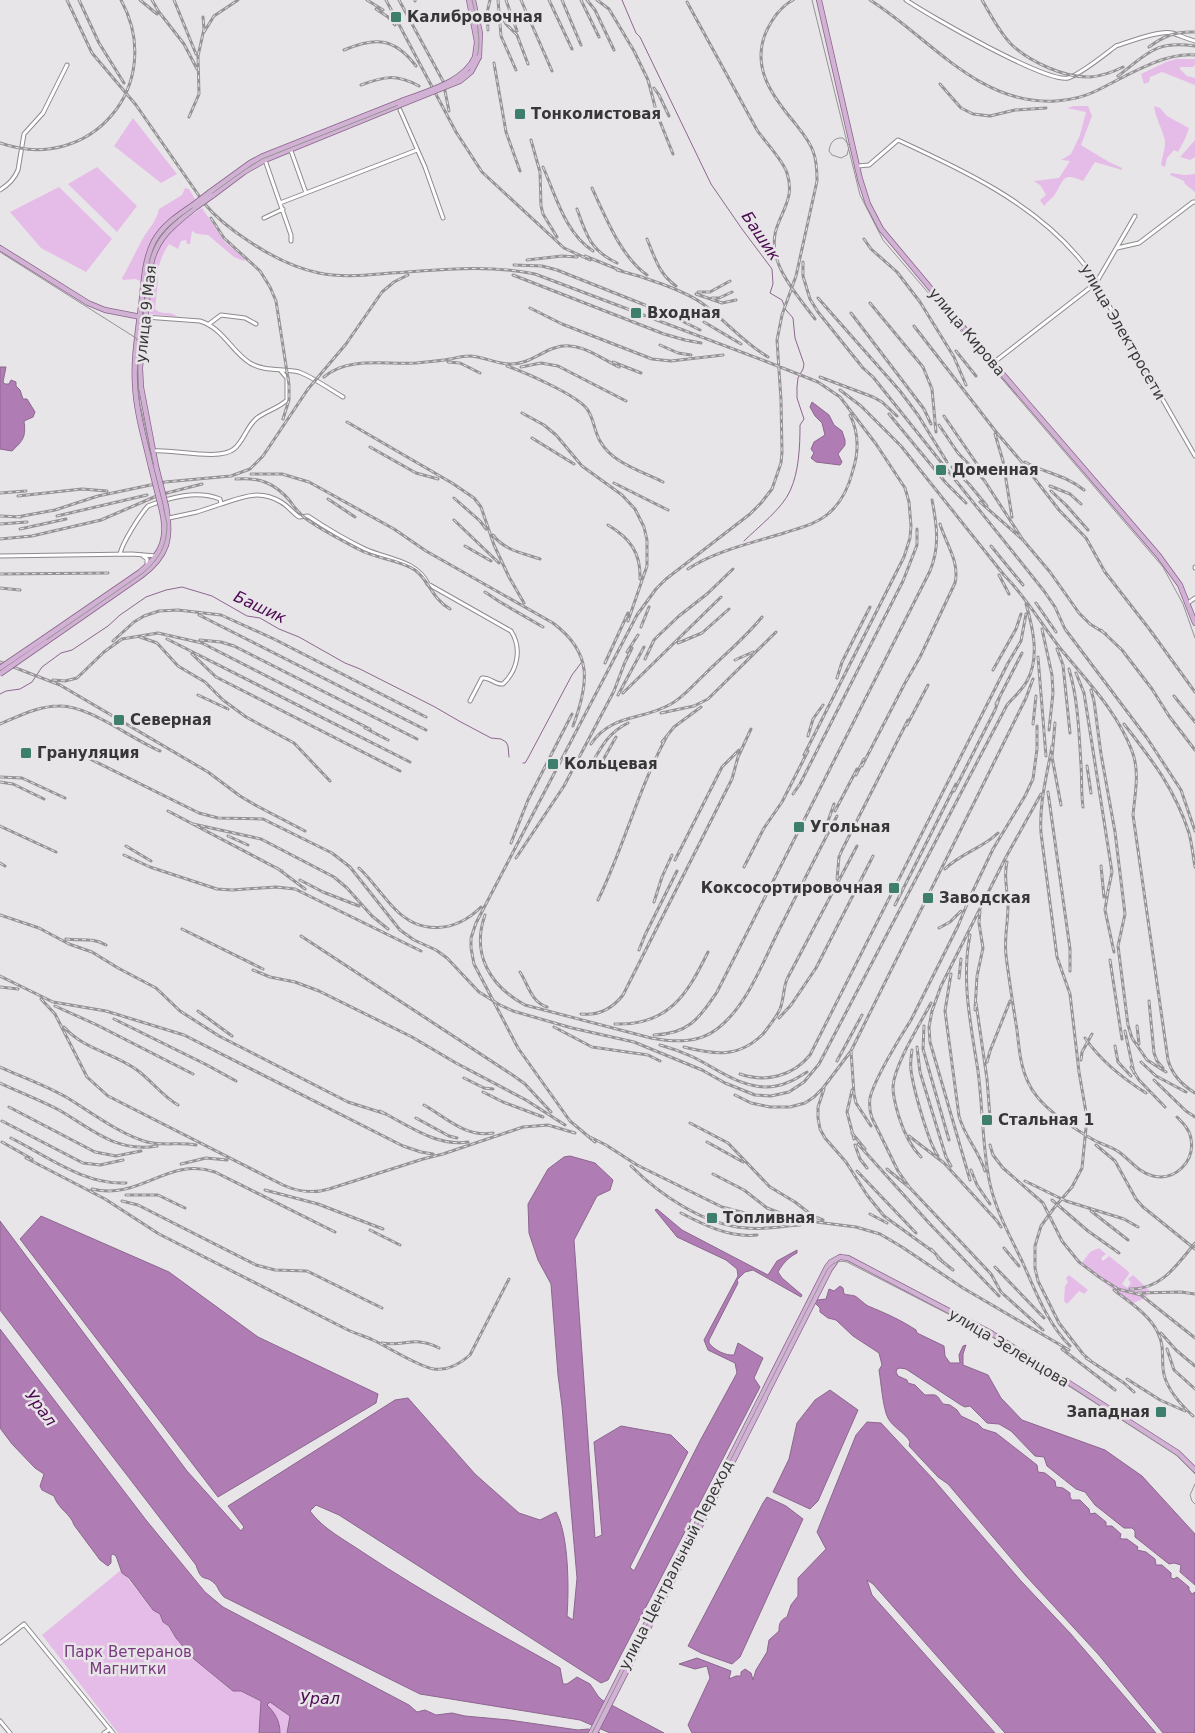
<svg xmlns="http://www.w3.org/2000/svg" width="1195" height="1733" font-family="'DejaVu Sans',sans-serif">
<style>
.green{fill:#e5bce8}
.water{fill:#b07cb4;stroke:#8c678f}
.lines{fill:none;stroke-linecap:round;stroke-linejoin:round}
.stream{stroke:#8c678f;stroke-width:1}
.minor-casing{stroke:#8d8b8d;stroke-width:5}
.major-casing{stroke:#89658b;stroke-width:6}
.minor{stroke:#fff;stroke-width:3}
.major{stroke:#d2b2d4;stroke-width:4.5}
.tram{stroke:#959395;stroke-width:1}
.rail-casing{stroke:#959395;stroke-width:3}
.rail{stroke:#e8e5e8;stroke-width:1;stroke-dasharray:4;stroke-linecap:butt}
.major-bridge-casing{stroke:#89658b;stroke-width:6;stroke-linecap:butt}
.major-bridge{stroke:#d2b2d4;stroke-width:4.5}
.poi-dot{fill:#3d7e6d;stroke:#e8e5e8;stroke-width:2}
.labels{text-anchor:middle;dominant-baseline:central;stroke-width:5;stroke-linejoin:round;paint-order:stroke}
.poi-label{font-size:15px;font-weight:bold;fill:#383738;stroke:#e8e5e8;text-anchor:start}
.street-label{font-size:15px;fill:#383738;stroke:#e8e5e8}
.park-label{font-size:15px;fill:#79397f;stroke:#e8e5e8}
.water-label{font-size:16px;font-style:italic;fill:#4c0a52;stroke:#e8e5e8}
</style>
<rect width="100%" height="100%" fill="#e8e5e8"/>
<!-- green -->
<path class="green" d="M1176,59H1195V65L1193,67H1180V69L1187,76L1195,78V85L1162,72L1150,77L1149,82L1144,84L1141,74L1166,62Z
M1074,106H1088L1092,116L1081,145L1109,162L1122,168V170L1095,162L1083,181C1060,170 1064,183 1053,197C1050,200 1046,203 1044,206L1040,200L1046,195L1041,186L1034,181L1059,178L1070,161L1061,160L1071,154L1080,135L1086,112L1067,108Z
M1154,106L1160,108L1167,116L1189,128L1185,139L1178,152L1174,150L1167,158L1165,167L1161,165C1162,157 1167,144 1164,137C1161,127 1155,116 1154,106Z
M133,118L177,174L161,183L114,146Z
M1195,140V157L1190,160L1180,157Z
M97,167L137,206L117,232L68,184Z
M1171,173L1185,175L1195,174V192L1185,184L1184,181L1170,175Z
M59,187L112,239L86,272L41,248L10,212Z
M185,188L189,189L195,199L158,231L142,273L141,281L135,279L123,280L122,278C129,266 135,253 142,240C148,229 157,221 159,209L182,195Z
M202,208L224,241L245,259L244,261L234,257L208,235L197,234L192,231L190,244H187L186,240L181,241L178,249L169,244C163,252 155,272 158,280L155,309C161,316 172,310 177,317L150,314L148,310C152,254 153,240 202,208Z
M1099,1248L1106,1254L1101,1258L1103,1261L1109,1256L1129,1272V1274L1122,1284L1127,1288L1131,1283L1128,1279L1133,1275L1150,1291L1145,1298L1131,1304L1081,1264L1090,1252Z
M1069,1275L1088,1290L1084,1294L1079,1291L1067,1304L1064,1301L1065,1286L1068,1282L1066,1278Z
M121,1570L153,1610L160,1614L163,1622L169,1626L176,1638L190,1654L233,1691H241L261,1701L259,1733H118L42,1635Z
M269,1702L272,1703L290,1716L287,1733H280C280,1721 274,1714 267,1705Z"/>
<!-- water -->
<path class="water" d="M0,367H6L3,382L5,384H9L11,380L16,382V386L20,390L23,399H27L35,412L33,417L24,421C26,436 24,440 12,451L0,449Z
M812,402L829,415L834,425L842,431L845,440V445L838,454L842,462L840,465L816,462L811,458L814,453L811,449L814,442L825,435L822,423L815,416L810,407Z
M570,1156L595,1163L613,1180L610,1190L597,1196L574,1240L595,1538L602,1535L594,1442L621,1426L671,1435L688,1452L630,1567L634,1571L701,1439L737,1373L735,1363L708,1350L704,1340L738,1276L737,1269L726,1260L677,1237L655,1210L657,1209L682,1230L768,1275L777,1261L797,1250V1253C789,1257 783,1263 778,1272L782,1278L802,1295L801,1297L753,1270L745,1272L737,1280L738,1283L709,1340V1343C714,1350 726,1356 734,1355L738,1343L763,1358L754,1378L760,1387L608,1680L601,1683L339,1515L316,1505L310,1511C323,1529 345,1540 364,1553C427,1595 494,1631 560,1668L563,1684H567L577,1677L590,1684L598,1696L602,1700L664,1733H610L580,1720L420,1694L224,1597C218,1591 218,1586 214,1583C205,1574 202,1584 196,1565L0,1310V1221L187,1471L241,1531L244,1527L228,1506L395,1400L408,1398L475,1474L519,1513L540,1520L556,1512C569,1535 569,1590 567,1616L573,1620L577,1578L562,1406L558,1375L551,1284L538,1260L529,1233L528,1204L548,1169L564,1157Z
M41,1216L169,1272L258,1337L378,1394L376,1403L218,1497L20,1239Z
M840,1286L843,1288L844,1294C847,1295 852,1295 855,1296C860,1299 863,1303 868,1306C885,1313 901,1320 916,1330L917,1333L944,1346L945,1356L950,1363H960L959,1355L963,1346L966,1345L963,1354V1365L988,1375L1001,1398L1022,1420L1105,1450L1142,1476L1195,1534V1585L1180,1572L1181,1565L1174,1563L1169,1564L1135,1537V1531L1132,1528H1124L1095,1505L1085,1492L1076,1489L1047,1466L1044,1457L1035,1456L1011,1431L999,1424L987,1423L970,1406L965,1407L961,1405L906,1369L900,1368L897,1369L896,1372L898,1376L907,1380L908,1383L915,1385L925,1395C938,1395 935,1393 943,1404L950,1405L957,1410L961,1416L978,1424L983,1429L996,1433L1037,1465L1038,1472L1045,1473L1055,1481L1056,1487L1063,1488L1070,1493V1497L1072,1500H1080L1089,1509L1090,1514L1095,1513L1106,1522V1526H1112L1121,1534L1120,1538L1122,1539H1127L1138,1547L1137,1550L1146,1552L1155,1559L1156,1565H1162L1171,1573V1578L1174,1579L1177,1577L1189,1587V1590L1192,1594L1195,1592V1733H1163L1098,1654L1026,1576L948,1484L938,1477L909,1446L910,1442C905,1432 893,1428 888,1418C883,1409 881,1382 879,1370L882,1365L879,1353L853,1336L836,1320L828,1318L820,1312V1308L815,1303L817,1300L826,1299L829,1289L834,1291Z
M0,1329L146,1520L205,1592L223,1607L409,1705L417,1712L425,1710L436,1715L452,1713L465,1716L509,1720L578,1730L588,1729L600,1733H287L290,1716L270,1702L267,1705C275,1713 280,1721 280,1733H259L261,1701L241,1691H233L194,1659L176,1638L169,1626L163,1622L160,1614L153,1610L129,1578L122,1573L116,1556L113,1554L111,1555V1563L108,1566L100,1560L74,1525C71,1514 58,1509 54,1496L42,1490L40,1486L44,1474L35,1468L12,1444L0,1428Z
M830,1390L858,1410L818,1501L810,1509L773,1492L789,1459L797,1423L815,1400Z
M867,1422L881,1423L933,1479L1021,1581L1070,1633L1156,1733H1005L873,1584L867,1580L872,1595L995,1733H692L688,1725L710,1678L707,1666L695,1669L679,1664L697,1658L731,1671L729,1679L736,1676H741V1672L745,1669L751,1673L753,1680L756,1670L767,1652L769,1640L779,1631C779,1624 780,1620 787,1617L791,1605L798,1596V1578L826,1549L817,1532L856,1435Z
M767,1497L786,1506L803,1519L740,1657L732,1664L701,1653L688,1646L763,1503Z"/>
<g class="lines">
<!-- stream -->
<path class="stream" d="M622,0L636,33L640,37L711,184L742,229L772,269L773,284L770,293L782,300L786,310L793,318L795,338L804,364L803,369L798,378L797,387V398L804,419L800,425C800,446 799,472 790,491C782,509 758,527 744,541
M0,694L6,691L20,689L32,682L42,667L61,653L72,650L108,626L120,615L146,597L166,590L182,587L212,596L247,616L260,618L279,629L299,637L345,663L360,669L435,707L459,721L491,738L501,739L506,742L508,746L509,757
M523,763H525L528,758L572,675L581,663"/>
<!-- minor casing -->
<g class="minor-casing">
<path id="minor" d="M906,0C928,15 1046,83 1068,78C1081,74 1104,55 1116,46C1129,42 1159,30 1172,33C1179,35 1187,39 1195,41
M400,110L425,167L443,218
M290,148L306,193
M265,160L291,235V241
M858,166L869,165L898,140C963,170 1032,202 1079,258C1085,265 1091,274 1096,283L1195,456
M0,190C8,185 14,180 18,170L24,134L43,113L67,65
M280,203L417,150
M264,218L283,209
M1117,248L1139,243L1193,202H1195
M145,317L200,321C223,328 231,351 250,363C265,372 283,368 299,372C311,376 331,390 343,397
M209,324L221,315L245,318L256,324
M993,363L1096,283L1135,216
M153,451C174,449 219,461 234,449C244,441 246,427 257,418C266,411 279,408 287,400V378L281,371
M221,504C243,497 259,489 281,502C288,506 293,513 299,517L308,516C326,528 346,540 365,549C387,559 417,560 428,584L511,631C522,648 518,670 503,684C495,685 490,677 482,678L470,701
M120,554C122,543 140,515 148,506C171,497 197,490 220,499L221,504L197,512L169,518
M142,555L147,559V566
M0,556L132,554L156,556
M1195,567V568
M1188,603L1195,598
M0,1643L24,1624L113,1733
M0,1721L10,1733
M104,1733L110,1729"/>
</g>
<!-- major casing -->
<g class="major-casing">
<path id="major" d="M469,0L477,42L475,57
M473,0L480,33L479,57
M819,0L860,179L868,204L881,229L993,363L1159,556L1180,585L1195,623
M210,192L250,163L263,156L399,102
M212,196L244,172L265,160L400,105
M0,248L88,303L105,310L141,317
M156,466L141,387L140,368L151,264C157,237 175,224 195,208
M151,467C145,441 136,412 135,385C133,356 139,326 142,297C144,278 145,258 154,241C163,225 178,215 193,205
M44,638L140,572C163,553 169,537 161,507
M46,642L141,576C168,556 172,538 166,506
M840,1257L848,1258L991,1333L1178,1453L1195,1470
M762,1395L827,1267L831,1262L840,1257
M765,1397L830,1269L835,1262
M591,1733L761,1397
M595,1733L765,1398"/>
</g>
<!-- minor -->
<use href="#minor" class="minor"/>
<!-- major -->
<use href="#major" class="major"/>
<!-- tram -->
<path class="tram" d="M812,0L860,195L883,240L1163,567L1183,604L1195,638
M849,145L843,138C834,137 830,143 829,151L832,155L841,158L847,155L849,147
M0,252L136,338L140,347
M0,672L143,573C159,559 167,546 167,524L140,404L138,384V359L149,264C151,254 155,244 161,236C171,222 186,213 199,203C220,188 240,172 262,159L449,85C489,67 480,35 472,0
M1195,1484L1190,1495L1192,1501L1195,1504
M592,1733L827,1270C832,1263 838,1260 847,1262L999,1340L1176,1455L1195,1474"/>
<!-- rail casing -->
<g class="rail-casing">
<path id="rail" d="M67,0L92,53L136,105L204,203C217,219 233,231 250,242C271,256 295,268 319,273C343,278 367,275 391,273C439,270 487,264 535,274L765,361L818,382L840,397L876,444L905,488L909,502L911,526L910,538L904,557L804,755
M79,0L99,43L124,83
M140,0L157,14
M152,0L159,12L184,44L197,69
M174,0L196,54
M367,0L383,10
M386,0L456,132L482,172L564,248L590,260
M399,0L443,81L449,111
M415,0V1
M498,0L501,36L516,70
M506,0L517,31
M521,0L552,71
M549,0L572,49
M562,0L581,45
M581,0L599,37
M587,0L595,10L614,50
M597,0L609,9L634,51L648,80L657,114L673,154
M870,0C929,37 979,106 1056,101C1070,100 1084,97 1096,91C1125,77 1163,52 1195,55
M982,0C991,15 999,32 1012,45C1030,62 1065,78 1090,77C1102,76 1113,72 1123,67
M687,2L757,130C765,142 783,160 787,173C794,195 785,206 778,224C763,260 796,293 815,319
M376,9L388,17L395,25
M500,13L506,24L517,35L528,64
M488,30L487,13L490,0
M204,32L214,16L238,0
M1149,47C1164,36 1176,31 1195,32
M344,50C375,37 394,37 416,66
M494,63L506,132L520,171
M1118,76C1147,54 1155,40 1195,46
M940,84L961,108L973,114L990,116L1015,110L1046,108
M361,85C385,76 396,74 419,86
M654,88L659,95L669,116
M189,117L199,94L198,56L204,29L203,17
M531,140L540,172L541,206L543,214L557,237
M0,143C91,175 167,84 121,0
M543,167C556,196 565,233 593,251
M592,188C605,216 621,257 647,275
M577,209C586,235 591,251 617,263
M211,218L224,238L260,271L270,287L276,301L289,385V400L283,419
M647,239C655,258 659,274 676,286
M864,239L871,249L897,272L920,302L954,357L966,385
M585,256L622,271
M527,260L562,256L577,257
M803,262V276L810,299L818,312L863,368L873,377L1044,591L1055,607L1065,629L1147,738L1181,790L1195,831
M514,265L542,266L557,270L670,315L700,330
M617,270C641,276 684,290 703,304C726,321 744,343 768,357
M513,275L664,334L685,340L701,343
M698,292H710L730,281
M696,294L722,303L736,300
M712,298H719L732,292
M818,298L900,391L918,415L947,462
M870,303L923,367L932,389L936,432
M530,308L562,324L652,359L671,361L723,355
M851,313L924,409L931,424
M704,322L741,344
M914,326L997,433L1026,467
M660,345L678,353L691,355
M956,351L976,376
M448,362L460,363L480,373
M613,362L641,373
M507,366C524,372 577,395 587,409C594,418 594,431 600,441C612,463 641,471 663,482
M521,367L541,363L558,366L626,401
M324,377C348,356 386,365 416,363C427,362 439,361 450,359C456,358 462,356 469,356C483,356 495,364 510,364C532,365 547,344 570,346C587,347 604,360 619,367
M820,377L873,397L882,402L897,416
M840,390L861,406L901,446L1004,575C1026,597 1041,624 1060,648C1086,680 1117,711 1132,751C1140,772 1135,793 1133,815L1168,1060C1172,1075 1182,1085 1195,1093
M522,413L544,425L556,435L582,466L622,495L635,509L644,527L647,540V566L628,621
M889,414L946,483L966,503
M944,416L979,467
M347,422L452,483L474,498L481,507L494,545L509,577L524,603
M939,425L958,453L984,480L1023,540L1050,572L1079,613L1090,624L1106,634
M995,434L1003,461L1012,517
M532,438L574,464
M370,447L416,473L438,479
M1021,461L1059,510L1086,538L1105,572L1150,630L1195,692
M1025,462C1044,473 1066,475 1084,490
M952,467L969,484L987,506
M251,474H282L309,482L394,529L426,551L553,623C593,653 589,683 573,726
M236,479C259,477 275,483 290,501C294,507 299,513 305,518C321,530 340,539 358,549C376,559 398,559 415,570C430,581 431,598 450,609
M614,483L668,510
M1050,486L1070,494L1081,504
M1051,491L1066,505L1088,530
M0,493L26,491
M18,496L82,489L107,491
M454,498L480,521L486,529
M328,499L355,517
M980,502L1023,540
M0,516L21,517
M57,516L147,495
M17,517L55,510L98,496L165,482L231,476L250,469L263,456L308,389L346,344L382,292L394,282L408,275
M454,520L499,563
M0,524L27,522
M608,525C630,538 641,553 640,579
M20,529L66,519
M493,535C504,550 522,553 540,559
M0,539L32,536L101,520L159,495L202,484
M465,546L491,561
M991,546L1023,585
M688,569C715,551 752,543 784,533C799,528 817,524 829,513C842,502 849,486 853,470C859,451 859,433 850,415
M0,574L108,573
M999,575L1009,594
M0,588L20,590
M485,592L500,602L543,627
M1036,603L1056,632
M199,615L426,730
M641,627L649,607
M1042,629L1052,675L1053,693L1049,730
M1101,630L1122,650L1152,689L1169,716L1195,750
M140,637L157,643L178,666L205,682L223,700L246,717L294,743L330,781
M167,639L410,762
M200,640L221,642L234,646L417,739
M113,641L134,622L144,616L159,611L178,610L221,615L274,639L426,717
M678,643L702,633L729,609
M1057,649L1063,665L1070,733
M627,652L638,635
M192,654L216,677L400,771
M1038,657L1046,756
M645,659L654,640L659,635L679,616L707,594L733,569
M735,660L753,652
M0,662L60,685L208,772L240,796L257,806L305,831
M605,663L628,613
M1069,669C1078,699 1079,733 1081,765C1082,779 1081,793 1083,807
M993,670L1016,629L1021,614
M1076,673L1084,693L1112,872L1107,896
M837,678L842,662L870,607
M53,680L65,681L77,678L104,652L122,639L158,633L202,643L370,729
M1091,690L1094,701L1101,754L1115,832L1125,914L1118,946L1128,1025L1132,1038L1147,1060L1166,1072
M623,693L721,597
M198,695L228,709
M618,695L644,647
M1174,696L1195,722
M996,704L1022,653
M661,713L694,706L708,699L776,632
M1055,723L1052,757L1061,805
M0,724C19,716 38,706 59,706C89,705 131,739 160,751
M1033,724L1036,696
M1124,724C1152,760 1175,789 1189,833C1192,844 1193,856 1195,867
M907,725L928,685
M365,728L388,740
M808,736L813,719L823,705
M662,742L674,727L701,707
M591,744C612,713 642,721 671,704C684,697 694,684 705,674C724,655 745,638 762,617
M1052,746C1047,775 1039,803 1041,833L1057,957L1070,994L1079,1072L1087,1118L1082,1168L1072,1187L1054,1208L1041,1226L1035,1246V1268L1038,1281L1059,1323L1083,1354L1092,1362
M49,750L63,749L80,754L199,813L218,818L263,819L332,853L350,867L400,930L414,940L436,950L447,958L479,992L500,1005L513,1011L572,1028L634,1042L702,1070L725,1083L755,1095L771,1096L789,1092L804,1082L819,1064L1007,705C1014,697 1022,690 1027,681C1040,658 1033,628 1026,604
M591,765C601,747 609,732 628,723
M862,766L905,683L920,657L955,583C960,562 946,544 940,524
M1087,766L1091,793
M598,769L616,737
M856,775L864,759
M0,777L22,778L65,798
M0,782L13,784L44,799
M954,791L995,710L999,699
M1048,792L1070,949V971
M793,794L800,784L903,581L917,545V529
M168,811L282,871
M835,811L857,769
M193,824L261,839L334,877L347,888L372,916L388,929
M827,824L834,804
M0,826L56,852
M228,836L248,845
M511,843L528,800L572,714
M126,846L151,861
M124,855L150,867L217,889L232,890L276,887L295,889L421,951
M516,858L564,786L614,691L625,662L632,648
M675,860L722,767L739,750
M1007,862C1003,877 1008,891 1008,906C1008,923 1004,938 1006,955C1009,980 1013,1005 1017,1030C1019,1047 1020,1065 1028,1082C1038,1106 1070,1126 1092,1139C1100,1144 1111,1146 1119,1152C1130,1160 1139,1173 1153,1176C1175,1181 1195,1162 1191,1139C1190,1130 1183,1123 1177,1117
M0,863L5,866
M1101,866L1104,897
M744,867L764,828L782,802L808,751
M277,868L305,889
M359,868C372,880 382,896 395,909C421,936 456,932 481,907
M945,869C961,853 983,848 998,833
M837,879L839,857L842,850L908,720
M300,880L323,892L359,906
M1108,891L1105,910L1114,952
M598,900C624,847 638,789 667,736
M654,902L662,877L672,855
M895,905L956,784
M0,915L39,928L69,944L92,952L118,968L156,988L180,1011L219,1036L348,1102L386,1114
M485,915C471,954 490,986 525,1005L651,1038C673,1042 698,1044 717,1029C745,1008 761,967 776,936C796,896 816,856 837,816
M939,928L950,922L961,911
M182,929L263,969
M970,935C961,980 971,1026 978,1071C983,1108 982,1147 990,1184C996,1211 1010,1236 1022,1261C1035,1290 1047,1323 1070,1346
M301,936L514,1076L525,1084L551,1112
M66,939C81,941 92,937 106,945
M639,950L645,935L677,871
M1110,960L1122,1039
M253,970L270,977L295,982L319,991L412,1037L456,1063L526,1100L565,1125
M520,972C528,984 531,1002 547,1007
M951,974L945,1011L959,1116C964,1136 979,1151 985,1171
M0,976L53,1002L106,1011L184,1035L403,1146L421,1152L433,1154
M959,978L961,959
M0,987L18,989
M41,999L55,1014L87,1077L108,1096L283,1185C298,1192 312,1194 329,1189L423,1159L443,1154L523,1127L548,1125L575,1133
M1149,1001L1154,1053L1157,1061L1163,1068
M976,1003L987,1079L990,1117
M55,1006L97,1025L193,1074
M975,1010L977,976L983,948L979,923L980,911
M198,1011L232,1036
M581,1014C599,1016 612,1009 623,995L732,779L738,757L751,729
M779,1018L791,1005L816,968L873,856
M114,1019L207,1065L236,1081
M615,1024C668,1026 687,995 708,952
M924,1026L923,1049L949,1140
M1137,1026L1139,1044
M64,1027C83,1049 114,1053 137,1070C152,1081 162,1096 178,1105
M554,1027L592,1047L648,1055L660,1061
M1125,1031L1134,1073
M654,1035C689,1034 699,1018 717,992L930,571C940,547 937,525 932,500
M1085,1038C1101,1061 1122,1078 1146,1093
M660,1045C671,1048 682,1052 693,1057C718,1069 745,1092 776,1086C788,1084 797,1078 807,1072
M1115,1046L1118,1062L1131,1076
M684,1047C715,1055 739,1058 763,1034C769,1026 776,1018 780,1009C784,999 783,989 787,979L857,846
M917,1047L920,1072L946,1157L951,1166
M912,1050C911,1057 910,1063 911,1070C913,1087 928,1142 938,1156
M851,1051L854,1094L856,1103L871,1126
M1081,1060L1082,1052L1092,1034
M837,1061L862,1015
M987,1062L990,1051L1010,1001
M1141,1062L1156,1076L1186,1092
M0,1067C22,1077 45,1085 66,1097C91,1112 119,1134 147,1142C163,1146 180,1142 196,1145
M1131,1067L1139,1080L1165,1107
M740,1074C766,1083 793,1076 810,1055L1008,663L1021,641L1026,614
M464,1078L484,1088L493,1089
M1154,1080L1186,1111L1195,1117
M0,1083C19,1092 40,1100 59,1110C92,1129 116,1153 157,1146
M824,1089L818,1107V1118L820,1129L825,1138L846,1162L867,1195L884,1216L935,1253
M852,1090L847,1112L854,1139
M483,1092L503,1102L543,1117
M735,1095L751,1103L770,1107H790L805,1103L814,1097L823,1088L851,1051L1026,698L1033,679
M424,1105C447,1118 466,1138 493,1133
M9,1107L95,1152L116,1156L141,1151
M380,1111C408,1125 436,1147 468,1142
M416,1118L449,1136L457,1138
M2,1121L83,1163L100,1165L123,1160
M690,1123L728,1143L770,1187L795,1202L813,1216L823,1220
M852,1133L865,1149
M909,1136L944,1163L997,1221L1001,1227
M590,1137L606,1145L637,1165L722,1207L745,1213L856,1227L880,1234L902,1247L963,1288L1069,1350
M11,1138C47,1156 84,1185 126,1183
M2,1142L32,1159
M595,1142L570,1121L518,1048L474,964L471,948V938L476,923L637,615L656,589L666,579L750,514L761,503L772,489L781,463L782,452L781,400L777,340L782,315L796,276L817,181C817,171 817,161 813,151C809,140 801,131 794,122C772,96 751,67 766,32C772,19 780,7 793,0
M707,1142L743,1162
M858,1144L929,1223L999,1296
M855,1145L860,1159L867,1168
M990,1145L993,1155L1003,1168L1043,1203L1062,1241L1079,1262L1099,1277L1118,1289L1141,1295L1195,1338
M1096,1145L1115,1161L1136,1199L1143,1207L1195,1249
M921,1157C910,1146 904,1133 899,1117C896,1107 893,1098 893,1087C894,1065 920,1024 931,1003
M26,1158L105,1199L159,1234L348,1330C356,1334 365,1336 373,1340C390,1348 417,1366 434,1369C448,1371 460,1364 470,1355L509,1279
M181,1164L206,1158L227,1160
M631,1166C660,1195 704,1225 746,1228C764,1230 782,1226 800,1225
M887,1169L910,1188L991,1274L1001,1292L1043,1330
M971,1170L977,1185L990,1204
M857,1171L916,1233
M713,1174L744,1190L767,1208L780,1213
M970,1180L930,1042L929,1027L932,1011L941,986L1006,857L1041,794
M1025,1181L1066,1201L1124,1219L1138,1227
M910,1188L898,1171L872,1118C870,1112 869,1105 870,1098C874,1080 900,1037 911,1020L958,926L970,897L993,849L1025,796L1033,779L1037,749V726
M92,1189C140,1201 168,1156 215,1172L335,1232
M265,1190L318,1204L383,1229
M126,1195H158L185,1208
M1052,1200L1088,1231L1119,1253
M122,1201L138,1205L256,1265L275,1270L307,1271L382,1308
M1091,1211L1128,1240
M681,1213C704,1225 730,1238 757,1235
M870,1214L887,1223
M370,1230L400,1245
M1004,1248L1019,1266
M931,1249L943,1262
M938,1258L953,1270
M995,1267L1044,1318
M1130,1289C1161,1290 1177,1265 1195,1243
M1114,1290C1129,1302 1150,1315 1158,1333C1164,1345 1162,1356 1163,1368C1164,1387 1180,1404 1193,1416
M1138,1293L1181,1292L1195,1294
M1161,1333L1176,1350L1195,1366
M382,1343C405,1347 414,1335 439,1348
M1062,1349L1115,1390
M1167,1349L1174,1370L1195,1389
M1086,1358L1124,1383L1134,1392
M1127,1379L1160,1400L1185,1411"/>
</g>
<!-- rail -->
<use href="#rail" class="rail"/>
<!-- major-bridge casing -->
<g class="major-bridge-casing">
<path id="major-bridge" d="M399,102C424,92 464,83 475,57
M400,105L460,81L471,72L479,57
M193,205L210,192
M195,208L212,196
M156,466L166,506
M151,467L161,507
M0,668L44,638
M0,674L46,642"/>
</g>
<!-- major-bridge -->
<use href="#major-bridge" class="major-bridge"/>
</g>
<!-- markers -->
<g class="poi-dot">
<rect x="390" y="11" width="12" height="12" rx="2.5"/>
<rect x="514" y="108" width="12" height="12" rx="2.5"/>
<rect x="630" y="307" width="12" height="12" rx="2.5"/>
<rect x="935" y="464" width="12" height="12" rx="2.5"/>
<rect x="113" y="714" width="12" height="12" rx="2.5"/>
<rect x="20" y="747" width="12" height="12" rx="2.5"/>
<rect x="547" y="758" width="12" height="12" rx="2.5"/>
<rect x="793" y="821" width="12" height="12" rx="2.5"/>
<rect x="888" y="882" width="12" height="12" rx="2.5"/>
<rect x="922" y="892" width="12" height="12" rx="2.5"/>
<rect x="981" y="1114" width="12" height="12" rx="2.5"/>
<rect x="706" y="1212" width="12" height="12" rx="2.5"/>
<rect x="1155" y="1406" width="12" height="12" rx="2.5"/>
</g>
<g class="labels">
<!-- poi labels -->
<g class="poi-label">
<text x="407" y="17">Калибровочная</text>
<text x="531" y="114">Тонколистовая</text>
<text x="647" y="313">Входная</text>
<text x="952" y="470">Доменная</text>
<text x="130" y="720">Северная</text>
<text x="37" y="753">Грануляция</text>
<text x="564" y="764">Кольцевая</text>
<text x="810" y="827">Угольная</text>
<text x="883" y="888" text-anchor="end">Коксосортировочная</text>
<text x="939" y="898">Заводская</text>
<text x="998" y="1120">Стальная 1</text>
<text x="723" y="1218">Топливная</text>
<text x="1150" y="1412" text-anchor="end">Западная</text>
</g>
<!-- street labels -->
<g class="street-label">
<text transform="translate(146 314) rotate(-84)">улица 9 Мая</text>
<text transform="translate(967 332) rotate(50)">улица Кирова</text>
<text transform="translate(1123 332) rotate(60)">улица Электросети</text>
<text transform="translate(1009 1348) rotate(31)">улица Зеленцова</text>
<text transform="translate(676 1565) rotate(-63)">улица Центральный Переход</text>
</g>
<!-- park labels -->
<g class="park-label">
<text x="128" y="1652">Парк Ветеранов<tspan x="128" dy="17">Магнитки</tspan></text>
</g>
<!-- water labels -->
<g class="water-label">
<text transform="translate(761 236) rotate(56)">Башик</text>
<text transform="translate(260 607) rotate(25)">Башик</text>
<text transform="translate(41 1408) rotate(53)">Урал</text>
<text x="320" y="1698">Урал</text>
</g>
</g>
</svg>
